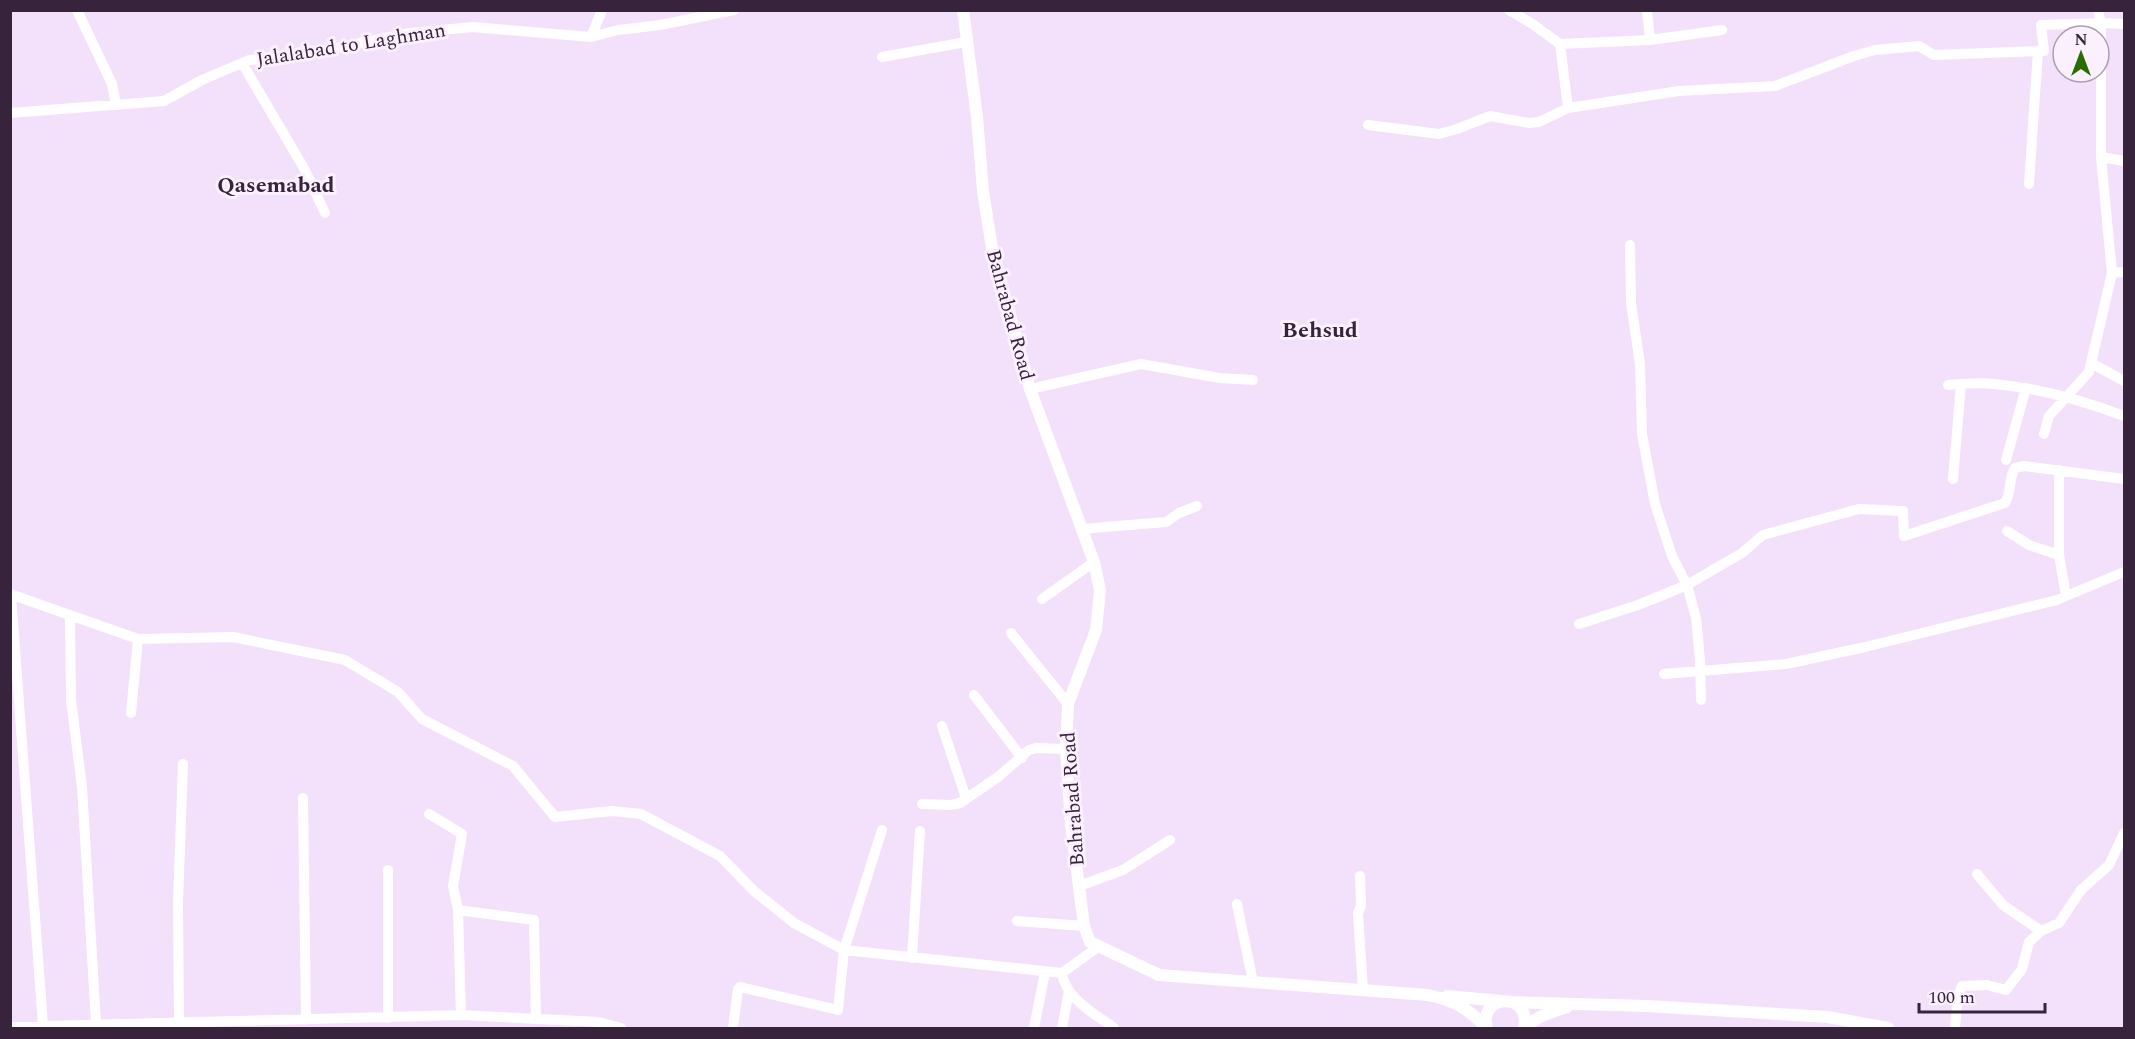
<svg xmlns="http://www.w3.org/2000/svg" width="2135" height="1039" font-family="Spectral,serif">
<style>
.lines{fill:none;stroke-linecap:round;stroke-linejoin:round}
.minor{stroke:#fff;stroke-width:10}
.major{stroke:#fff;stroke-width:12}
.labels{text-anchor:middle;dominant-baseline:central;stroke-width:6;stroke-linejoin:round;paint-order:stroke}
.street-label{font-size:20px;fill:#37243c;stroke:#fbf1fe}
.quarter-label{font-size:22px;font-weight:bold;fill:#37243c;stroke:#fbf1fe}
</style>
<rect width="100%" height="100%" fill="#f3e0fa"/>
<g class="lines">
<!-- minor -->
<path class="minor" d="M77,10L112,84L116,105
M1509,10L1534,25L1560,44L1568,108L1679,91L1775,86L1854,56L1875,50L1919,46L1934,55L2044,51L2041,25L2101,23L2124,24
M1647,10L1650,40
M2098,10L2101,23V157L2124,161
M591,37L602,10
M1560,44L1650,40L1722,30
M882,57L966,42
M242,63L305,170L325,213
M10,113L164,101L202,80L249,60L291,57L410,33L473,27L591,37L618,30L660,25L734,10
M1368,125L1439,134L1457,129L1490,116L1529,123L1539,122L1568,108
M2101,157L2112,273
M2029,184L2038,51
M1630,245L1631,303L1640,364L1642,434L1655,504L1672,556L1687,585L1696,618L1700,660L1701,700
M2091,363L2124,381
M1948,385C1963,384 1979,382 1994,384C2039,388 2082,400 2124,416
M1030,389L1141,364L1220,378L1253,380
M2044,434L2049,416L2089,372L2112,273L2124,272
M2006,460L2026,388
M1953,479L1961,384
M1081,529L1166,522L1179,513L1197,506
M2007,531L2029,545L2059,555
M10,594L138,639L233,637L345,660L398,692L422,719L513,766L555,817L612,811L641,814L720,856L754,891L794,923L844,950L1062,973L1098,947
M11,595L43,1025
M2066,596L2124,572
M1042,599L1094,562
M70,615L71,700L82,787L96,1023
M1579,624L1638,605L1687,585L1742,553L1763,535L1859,509L1903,511L1904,536L2005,503C2012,492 2008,479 2015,468L2024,466L2124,479
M1011,633L1068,704
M1664,674L1786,664L1865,647L2057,600L2066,596L2059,555V470
M974,695L1022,758
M131,713L138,639
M942,726L966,798
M303,798L306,1020
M922,804L951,805L960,803L998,777L1029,750L1036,748L1066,749
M429,814L462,834L453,886L458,910L461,1015
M388,870V1018
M1977,874L2003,905L2041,931
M1360,876L1361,906L1358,913L1363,991
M1079,886L1123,870L1170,840
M1237,904L1253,982
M458,910L534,920L536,1019
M1017,921L1084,926
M912,958L920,831
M1062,973C1065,998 1095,1014 1114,1028
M179,1022L178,902L183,764
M10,1027L461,1015L599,1022L621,1028
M733,1028L738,989L740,987L838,1010L844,950L882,830
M1034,1028L1045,972
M1062,1028L1069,991
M1955,1028L1958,995L1962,986L1987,985L2006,990L2022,969L2029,942L2041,931L2059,923L2081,890L2109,865L2124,833"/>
<!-- major -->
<path class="major" d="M963,10L977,117L983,191L992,248L1030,389L1094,562L1100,590L1096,630L1068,704L1066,749L1071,824L1084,926L1090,942L1159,975L1428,995C1456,1001 1467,1008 1487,1028
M1447,996L1501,1001
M1511,1002L1647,1006L1828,1017L1888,1028
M1487,1028C1477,994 1532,991 1524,1028
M1526,1028C1536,1016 1552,1012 1567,1007"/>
</g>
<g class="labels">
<!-- street labels -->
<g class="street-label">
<text transform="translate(351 45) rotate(-9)">Jalalabad to Laghman</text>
<text transform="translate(1010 315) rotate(75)">Bahrabad Road</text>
<text transform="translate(1073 799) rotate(-94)">Bahrabad Road</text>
</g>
<!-- quarter labels -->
<g class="quarter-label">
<text x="276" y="185">Qasemabad</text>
<text x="1320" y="330">Behsud</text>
</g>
</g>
<!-- border -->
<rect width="2135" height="1039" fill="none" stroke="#37243c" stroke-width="24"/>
<!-- north arrow -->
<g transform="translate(2081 54)"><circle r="28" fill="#fbf1fe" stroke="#ad9fb0" stroke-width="1.5"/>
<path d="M0-4.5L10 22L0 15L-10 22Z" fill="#2a6c03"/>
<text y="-9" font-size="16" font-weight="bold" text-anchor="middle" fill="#37243c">N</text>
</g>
<!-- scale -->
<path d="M1919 1003v9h126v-9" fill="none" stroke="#37243c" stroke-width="3"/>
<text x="1928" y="1003" font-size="18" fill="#37243c" stroke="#fbf1fe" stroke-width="4.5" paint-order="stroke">100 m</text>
</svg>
